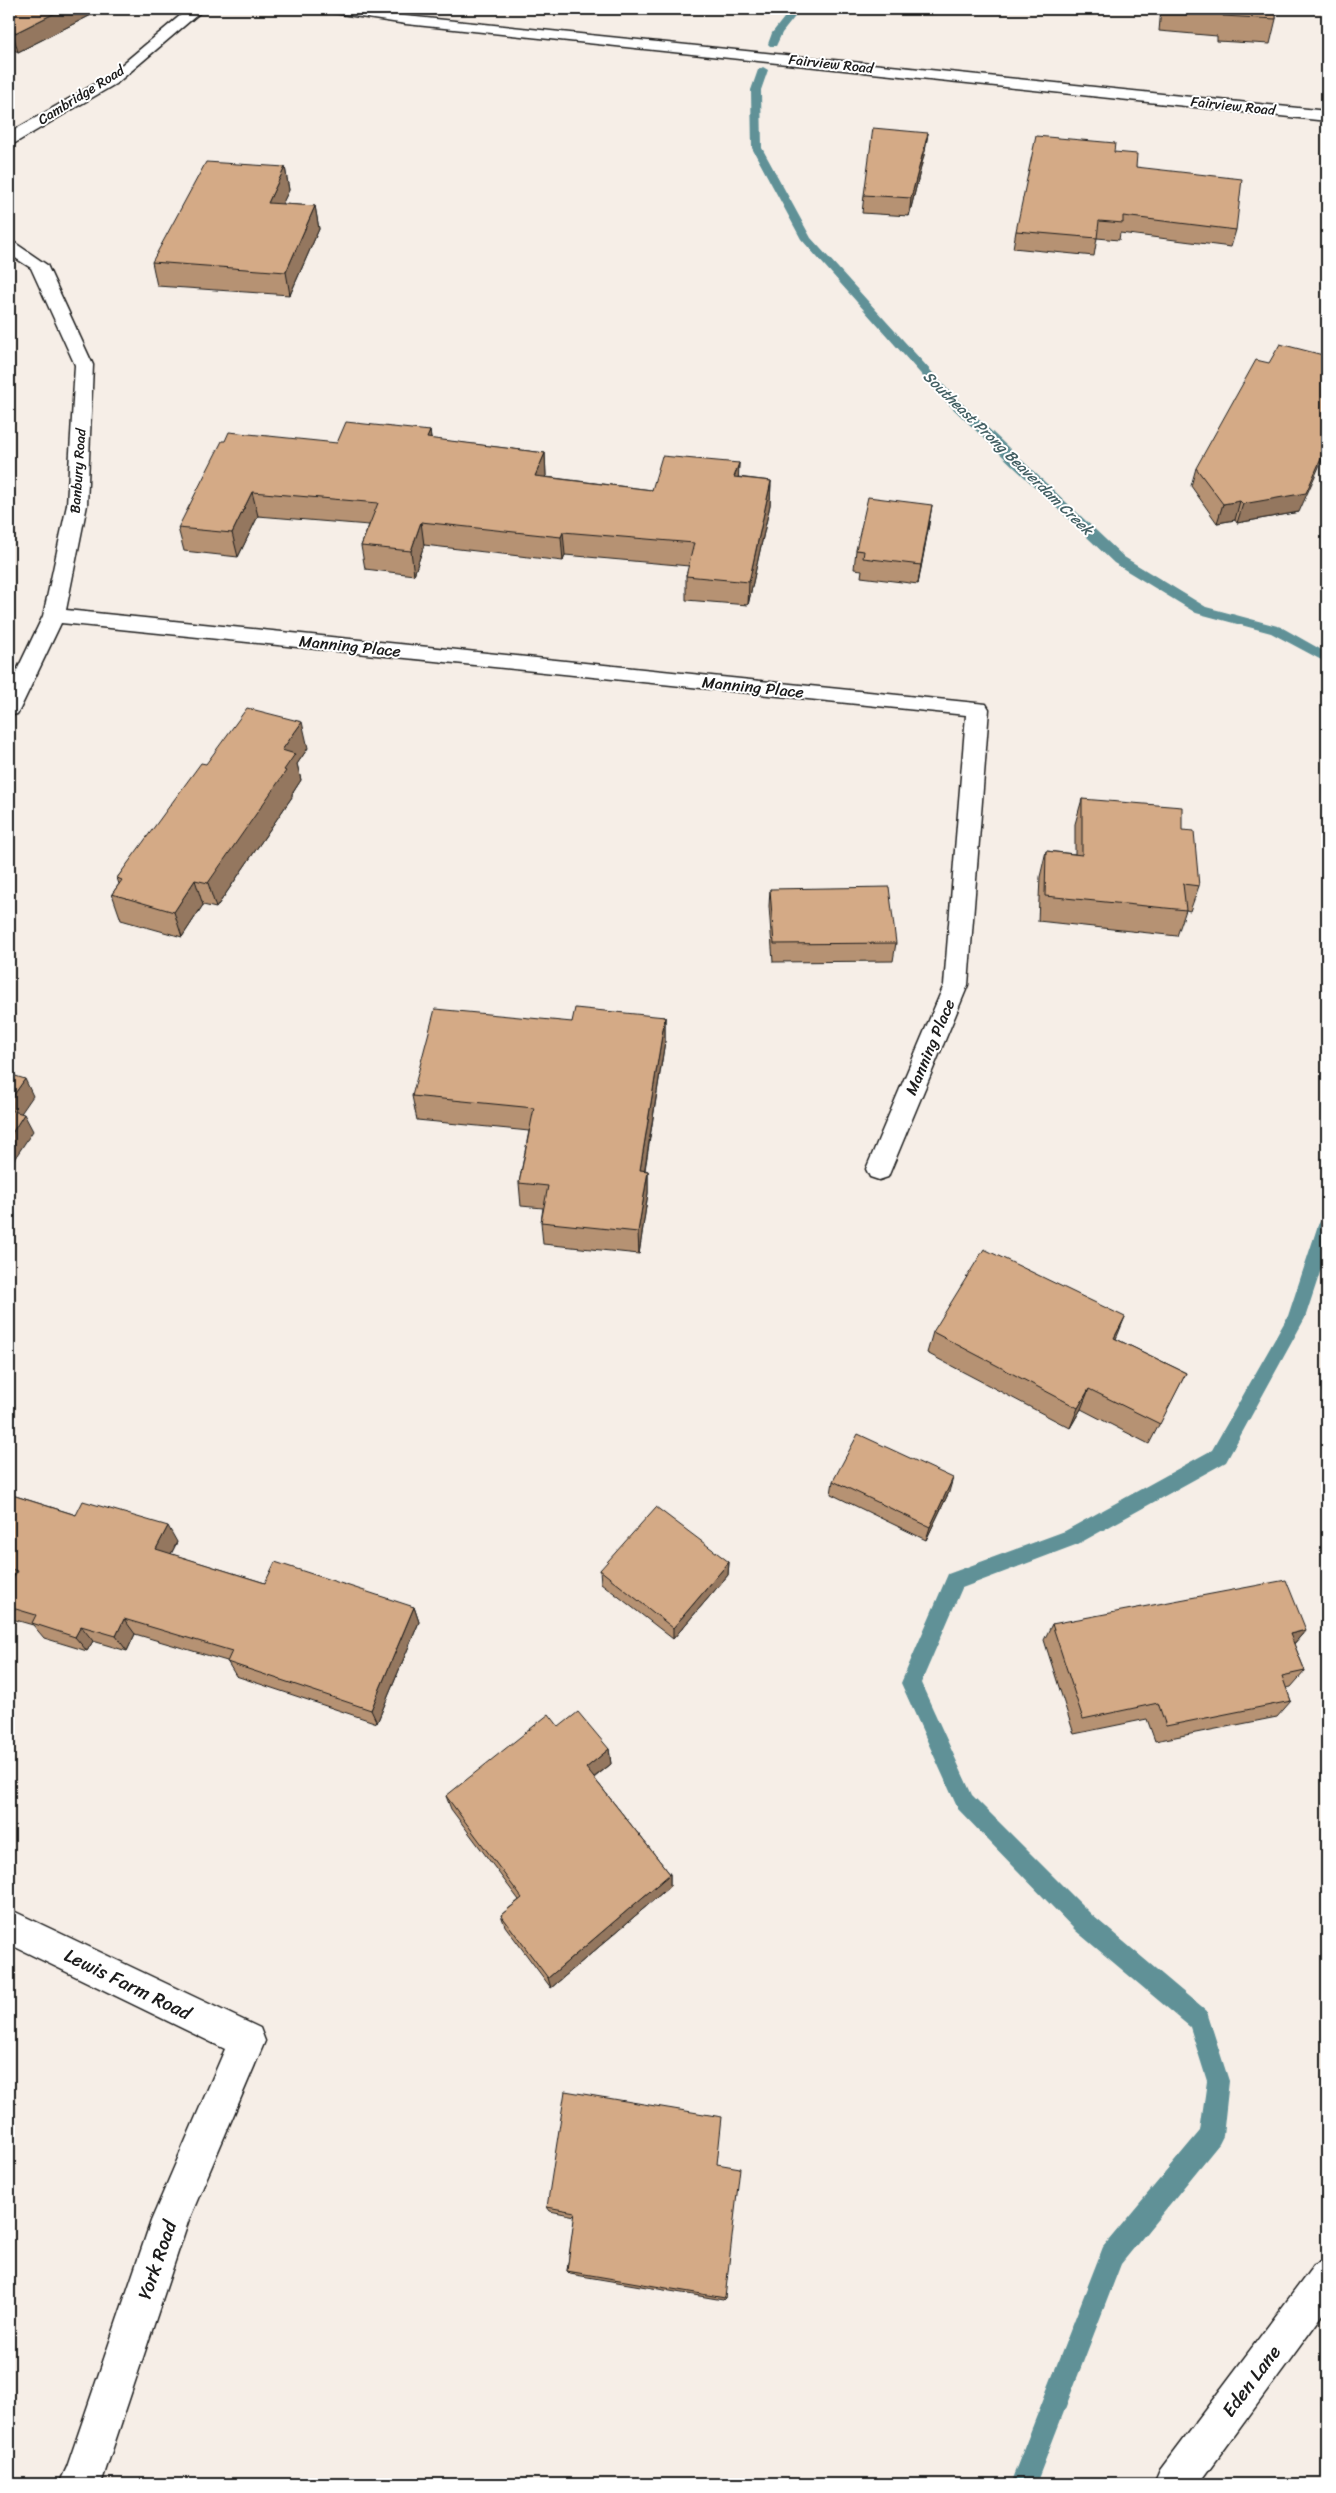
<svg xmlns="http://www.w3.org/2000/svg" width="1336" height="2493" font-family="Sriracha,sans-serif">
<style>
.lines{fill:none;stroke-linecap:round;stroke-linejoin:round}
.stream{fill:#609197;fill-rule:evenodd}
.minor-casing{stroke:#1c1c1c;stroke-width:3}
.tertiary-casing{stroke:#1c1c1c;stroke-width:3}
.minor{fill:#fff;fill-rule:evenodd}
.tertiary{fill:#fff;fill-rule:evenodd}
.wall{fill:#b69273;stroke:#1c1c1c}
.shaded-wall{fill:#94775e;stroke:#1c1c1c}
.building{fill:#d4aa86;stroke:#1c1c1c}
.labels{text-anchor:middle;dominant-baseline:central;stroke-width:4;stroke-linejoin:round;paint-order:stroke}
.far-street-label{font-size:14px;fill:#1c1c1c;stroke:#fff}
.far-water-label{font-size:15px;font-style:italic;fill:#446064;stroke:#fff}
.street-label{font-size:16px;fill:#1c1c1c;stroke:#fff}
.near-street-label{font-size:19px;fill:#1c1c1c;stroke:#fff}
</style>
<rect width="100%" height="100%" fill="#f6eee7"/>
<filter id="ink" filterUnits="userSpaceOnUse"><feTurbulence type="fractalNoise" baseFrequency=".02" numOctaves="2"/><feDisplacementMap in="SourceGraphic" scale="10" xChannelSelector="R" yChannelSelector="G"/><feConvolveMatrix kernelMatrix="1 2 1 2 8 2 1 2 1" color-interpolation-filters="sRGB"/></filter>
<g filter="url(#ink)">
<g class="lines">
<!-- stream -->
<path class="stream" d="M791,9H801L782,33L776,46H770L768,44L772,33Z
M763,67L768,70L761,90L762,148L811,238L950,392L1124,557L1206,607L1281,627L1327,653V663L1271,633L1196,613L1114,563L942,398L801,239L752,148L751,90L758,70Z
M1327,1218V1251L1305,1318L1226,1462L1078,1544L962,1588L921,1683L972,1795L1092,1915L1207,2012L1229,2081L1223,2136L1219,2144L1121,2264L1036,2484H1010L1103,2247L1200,2131L1207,2081L1190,2027L1076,1931L958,1809L901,1683L948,1574L1065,1531L1212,1450L1288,1316L1318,1225L1321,1220Z"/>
<!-- minor casing -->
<g class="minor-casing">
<path id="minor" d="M188,9H204L117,83L15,143L9,145V133L107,77Z
M9,242L15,243L47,265L93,365L87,505L66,610L986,704L989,709L968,985L888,1177L879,1180L870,1177L866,1169L944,985L966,715L61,623L20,709L17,714L9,716V687L43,616L67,505L75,365L31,268L9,254Z
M9,1909L260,2028L265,2041L188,2222L101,2484H59L67,2467L151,2221L225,2049L9,1944Z
M1327,2259V2309L1199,2484H1154L1160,2470L1314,2265Z"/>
</g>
<!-- tertiary casing -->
<g class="tertiary-casing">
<path id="tertiary" d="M327,9H361L406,16L1327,111V121L406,24L334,13L329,12Z"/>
</g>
<!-- minor -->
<use href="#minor" class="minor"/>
<!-- tertiary -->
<use href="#tertiary" class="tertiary"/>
</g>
<!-- wall -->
<path class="wall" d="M9,9L95,13L18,52L9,47Z
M1161,9H1276V19L1270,44L1217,41V36L1159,31Z
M928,133L925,151L909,216L862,213L864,195Z
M1114,152L1136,167L1236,230L1231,247L1120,233L1119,240L1097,238L1094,256L1013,248L1016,231Z
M285,167L289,190L282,204L315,206L319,229L290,295L157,286L152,262Z
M430,431L431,439L545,453L546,477L652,490L739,463L738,477L771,481L770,505L748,605L686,600V576L689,566L565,555L563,561L424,545L414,575L365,569L361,546L369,525L258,516L238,557L184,551L178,528L337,443Z
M1196,468L1299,512L1237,523L1235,520L1217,523L1191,486Z
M929,524L918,584L861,577L862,570L854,569L856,550Z
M308,748L297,764L301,780L292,794V797L216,908L203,905L182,937L121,920L112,894L119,884L117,878L206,764Z
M1082,799L1182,830L1199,886L1190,911L1186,910L1177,936L1038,921L1040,877L1046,851L1075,854V824Z
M770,889L896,943L893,961L773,962L769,906Z
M665,1017V1041L645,1170L648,1171V1193L639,1254L543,1244L541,1222L543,1208L521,1206L519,1183L529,1131L417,1120L412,1096L572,1022Z
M933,1332L1116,1339L1186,1373L1149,1444L1081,1409L1070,1428L927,1353Z
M833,1481L949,1492L926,1540L831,1494Z
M9,1494L76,1515L177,1542L171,1554L265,1583L414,1607L419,1622L377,1723L236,1676L227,1661L135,1634L127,1651L93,1641L87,1651L44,1638L33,1625L12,1619L9,1615V1586L12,1581L9,1580Z
M729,1562L728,1575L673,1639L601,1583L600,1570Z
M1052,1624L1306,1630L1294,1644L1305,1671L1291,1687L1286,1688L1291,1701L1277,1717L1155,1741L1147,1719L1074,1734L1044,1640Z
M559,1727L609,1749L611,1764L594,1778L670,1874V1886L551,1988L505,1926L501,1915L519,1900L451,1809L446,1796Z
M717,2164L725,2298L723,2300L570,2274L567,2271L575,2216L550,2211L547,2207Z"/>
<!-- shaded-wall -->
<path class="shaded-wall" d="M63,9H94L95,13L18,52L13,34Z
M928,133L925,151L909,216L911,198Z
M285,167L289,190L272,226L268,203Z
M315,206L319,229L290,295L286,272Z
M430,431L433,455L427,438Z
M1327,445V449L1299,512L1237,523L1243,504Z
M545,453L546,476L536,500L535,476Z
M739,463L738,487L734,477Z
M771,481L770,505L748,605L749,582Z
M252,492L258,516L238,557L232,533Z
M1240,501L1235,520L1217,523L1223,504Z
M932,505L929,524L918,584L921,565Z
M421,522L424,545L414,575L411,551Z
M563,532L565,555L563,561L561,537Z
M302,722L308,748L297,764L301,780L292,794V797L216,908L208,883L282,750Z
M195,880L203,905L182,937L174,912Z
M665,1017V1041L641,1193L640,1170Z
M25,1079L33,1096L13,1125L9,1117V1102Z
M24,1114L33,1131L9,1167V1138Z
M648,1171V1193L639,1254L638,1232Z
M1125,1317L1116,1339L1114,1338Z
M1089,1389L1081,1409L1070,1428L1078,1408Z
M953,1478L949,1492L926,1540L930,1527Z
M168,1526L177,1542L166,1564L156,1549Z
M729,1562L728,1575L673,1639V1628Z
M414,1607L419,1622L377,1723L371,1710Z
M124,1619L135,1634L127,1651L116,1636Z
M81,1626L93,1641L87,1651L75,1637Z
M1306,1630L1291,1647L1290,1634Z
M609,1749L611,1764L588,1782L586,1768Z
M670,1874V1886L551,1988L548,1978Z"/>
<!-- building -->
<path class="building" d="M9,9H63L13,34L9,32Z
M1198,9H1276V19L1223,16V11Z
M873,128L928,133L911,198L864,195Z
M1036,136L1115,143L1114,152L1137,154L1136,167L1242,179L1236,230L1123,216V223L1099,221L1097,238L1016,231Z
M206,162L285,167L268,203L315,206L286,272L152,262Z
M1280,344L1327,356V445L1306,493L1243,504L1240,501L1223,504L1196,468L1256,360L1269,363Z
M346,422L430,431L427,438L545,453L535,476L652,490L662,456L739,463L734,477L771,481L749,582L686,576L694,543L563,532L561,537L421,522L411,551L361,546L378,503L252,492L232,533L178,528L222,441H225L229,432L337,443Z
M868,497L932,505L921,565L863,558L864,551L856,550Z
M247,708L302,722L282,750L295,754L284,770L286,771L208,883L195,880L174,912L112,894L122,880L117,878L201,763L206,764Z
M1082,799L1182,807V830L1194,831L1199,886L1183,884L1186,910L1045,896L1046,851L1082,855Z
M889,887L896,943L774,944L770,889Z
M575,1008L665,1017L640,1170L648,1171L638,1232L541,1222L548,1186L519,1183L534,1108L412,1096L435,1009L572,1022Z
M9,1074L25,1079L9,1102Z
M9,1110L24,1114L9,1138Z
M984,1249L1125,1317L1114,1338L1186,1373L1160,1424L1089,1389L1078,1408L933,1332Z
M858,1434L953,1478L930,1527L833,1481Z
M9,1494L76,1515L83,1501L168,1526L156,1549L265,1583L275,1562L414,1607L371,1710L227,1662L232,1651L124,1619L116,1636L81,1626L75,1637L32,1623L36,1615L9,1607V1586L17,1571L9,1568Z
M656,1507L729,1562L673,1628L600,1570Z
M1286,1580L1306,1630L1290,1634L1305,1671L1282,1676L1291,1701L1166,1726L1158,1703L1083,1719L1052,1624Z
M578,1712L609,1749L586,1768L670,1874L548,1978L501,1915L522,1898L446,1796L549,1714L559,1727Z
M565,2091L722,2117L717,2164L740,2168L725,2298L567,2271L575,2212L547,2207Z"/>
</g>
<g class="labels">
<!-- far-street labels -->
<g class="far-street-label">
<text transform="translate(831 64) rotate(6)">Fairview Road</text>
<text transform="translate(81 95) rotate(-32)">Cambridge Road</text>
<text transform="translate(1233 106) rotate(6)">Fairview Road</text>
<text transform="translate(78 471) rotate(-86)">Banbury Road</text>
</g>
<!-- far-water labels -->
<g class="far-water-label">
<text transform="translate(1008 453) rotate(44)">Southeast Prong Beaverdam Creek</text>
</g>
<!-- street labels -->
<g class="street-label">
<text transform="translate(350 646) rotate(6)">Manning Place</text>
<text transform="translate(753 687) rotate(6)">Manning Place</text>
<text transform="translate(930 1047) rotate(-67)">Manning Place</text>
</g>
<!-- near-street labels -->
<g class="near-street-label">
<text transform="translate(128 1984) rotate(26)">Lewis Farm Road</text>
<text transform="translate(157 2260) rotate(-71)">York Road</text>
<text transform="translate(1251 2381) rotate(-53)">Eden Lane</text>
</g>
</g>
<!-- margin -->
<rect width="1336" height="2493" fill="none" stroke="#fff" stroke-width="30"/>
<rect x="15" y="15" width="1306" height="2463" fill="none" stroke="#1c1c1c" stroke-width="2" filter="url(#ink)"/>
</svg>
